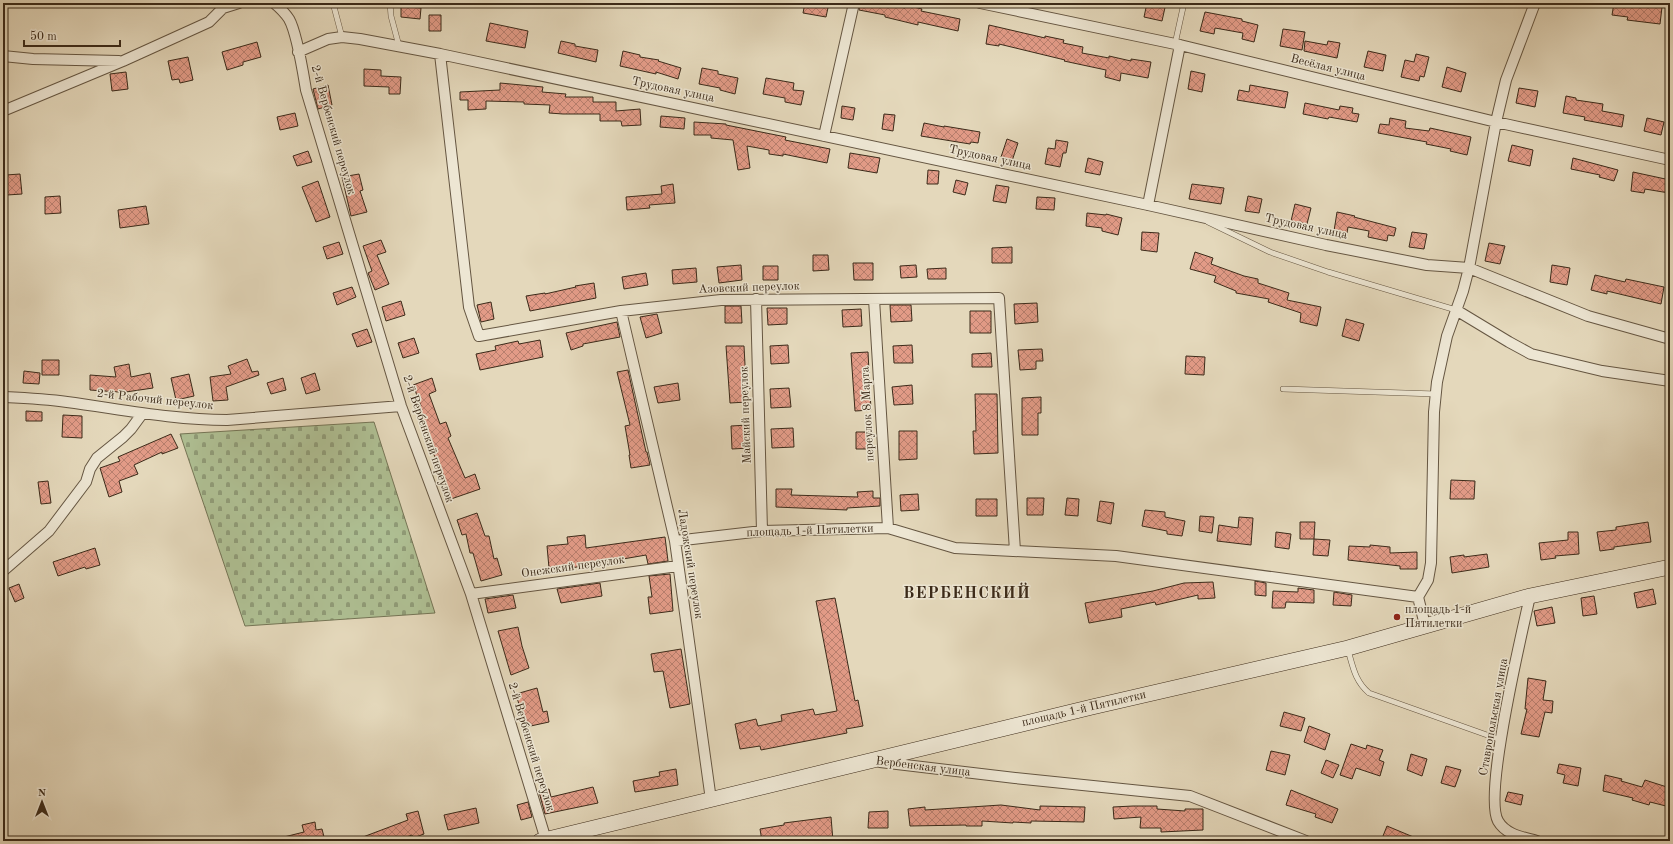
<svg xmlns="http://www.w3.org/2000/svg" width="1673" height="844" font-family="'Old Standard TT',serif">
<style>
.cemetery{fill:url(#cemetery-stones);stroke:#757556}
.building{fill:url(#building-cross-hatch);stroke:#3b2a19}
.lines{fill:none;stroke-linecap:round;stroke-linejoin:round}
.lane-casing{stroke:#655642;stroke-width:6}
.street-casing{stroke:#655642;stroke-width:12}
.secondary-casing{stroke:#3b2a19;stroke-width:16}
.lane{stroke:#ede6d3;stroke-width:5}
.street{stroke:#ede6d3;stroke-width:10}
.secondary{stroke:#ede6d3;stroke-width:15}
.poi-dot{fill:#8f2418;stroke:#ede6d3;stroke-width:1.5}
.labels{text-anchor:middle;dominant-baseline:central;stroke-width:3;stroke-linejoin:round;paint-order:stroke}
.street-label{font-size:12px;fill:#3b2a19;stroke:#ede6d3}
.poi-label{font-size:12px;fill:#3b2a19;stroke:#ede6d3;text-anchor:start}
.district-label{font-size:16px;font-weight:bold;letter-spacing:1px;fill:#3b2a19;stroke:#ede6d3}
</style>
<defs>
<pattern id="cemetery-stones" width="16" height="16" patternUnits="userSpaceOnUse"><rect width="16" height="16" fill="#afc094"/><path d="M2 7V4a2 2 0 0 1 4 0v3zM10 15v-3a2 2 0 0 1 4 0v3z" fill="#909c78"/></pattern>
<pattern id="building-cross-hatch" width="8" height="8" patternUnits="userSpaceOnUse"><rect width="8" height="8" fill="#e29b87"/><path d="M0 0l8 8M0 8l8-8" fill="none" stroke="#b87f6e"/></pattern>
</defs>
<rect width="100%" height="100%" fill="#e4d8bb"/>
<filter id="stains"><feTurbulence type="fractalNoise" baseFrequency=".005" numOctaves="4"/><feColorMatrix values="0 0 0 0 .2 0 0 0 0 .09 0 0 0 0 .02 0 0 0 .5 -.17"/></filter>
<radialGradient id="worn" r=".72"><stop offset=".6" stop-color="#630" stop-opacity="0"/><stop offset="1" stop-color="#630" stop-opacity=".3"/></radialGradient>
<!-- cemetery -->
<path class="cemetery" d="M374,422L435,613L245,626L180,434Z"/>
<!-- building -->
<path class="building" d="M805,3H829L826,17L803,13Z
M860,3H886L905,8V5L922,9L921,11L960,19L958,31L918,22V25L885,17V15L859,10Z
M1147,3H1166L1162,21L1144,17Z
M1614,3H1629L1662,7L1660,24L1627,20L1628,17L1612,15Z
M401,6L421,8L420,19L401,17Z
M1205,12L1242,19V21L1258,25L1254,42L1242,39L1243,33L1215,28L1214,34L1200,31Z
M429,15H441V31H429Z
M490,23L528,31L525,48L486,41Z
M989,25L1045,38V36L1064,40L1063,43L1083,47L1082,53L1109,58V56L1131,61V59L1151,62L1148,78L1121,73L1120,81L1105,77L1106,70L1064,61L1065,60L999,44V46L986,44Z
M1283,29L1305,32L1302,50L1280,46Z
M561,41L575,44V46L598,50L596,62L558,53Z
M1305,41L1327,45L1328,41L1340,43L1337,58L1304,51Z
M257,42L261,57L243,62V65L227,70L222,52Z
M623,51L640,55V57L659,60L658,61L681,68L678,79L656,72V74L620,66Z
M1368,51L1386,55L1383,71L1364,67Z
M1416,54L1429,57L1424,77L1420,76L1419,81L1401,77L1405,60L1414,62Z
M188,57L193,80L180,83L179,79L172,80L168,61Z
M1447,67L1466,73L1461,92L1442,87Z
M702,68L718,71V74L738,78L735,94L720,90V88L699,84Z
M364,69L381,70V76L401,77L400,94H389V87L364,86Z
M1191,71L1205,74L1202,92L1188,89Z
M126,72L128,89L112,91L110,74Z
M766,78L794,83L793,90L804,91L801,105L785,102V98L763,94Z
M500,83L543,87L542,92L566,94L565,97H593V102H616V111L640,109L641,125L622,126L621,121H600V114H563L549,113L550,105L524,104V102L486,101V109L468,110V100H460V92L500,90Z
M328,85L332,105L318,109L313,89Z
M1250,85L1288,92L1285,108L1237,100L1239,90L1249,92Z
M1519,88L1538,91L1535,107L1516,103Z
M1566,96L1576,98V100L1603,104L1602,111L1624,115L1622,127L1584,120L1585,117L1563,113Z
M1305,103L1339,110L1340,106L1353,108L1352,113L1359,114L1357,122L1329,117L1328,119L1303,114Z
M842,106L855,108L853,120L841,118Z
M295,113L298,126L280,130L277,117Z
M884,114L895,115L893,131L882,129Z
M661,116L685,118L684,129L660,127Z
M1390,118L1406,121L1405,128L1429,131L1430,128L1471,137L1467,155L1450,151L1451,149L1426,144L1427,142L1378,133L1380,124L1389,125Z
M1647,118L1664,122L1661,135L1644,131Z
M694,122L726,124V125L786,137L785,140L830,149L827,163L783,154V156L769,154V150L747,146L750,168L738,170L733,140L711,138V135H694Z
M924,123L944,127V126L980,132L978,143L971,142L970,144L921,136Z
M1007,139L1018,143L1012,161L1001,157Z
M1056,140L1068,142L1066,153H1063L1060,167L1045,164L1048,148L1055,149Z
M1512,145L1533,150L1530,166L1508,161Z
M308,151L312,162L297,166L293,156Z
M850,153L880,158L877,173L848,168Z
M1088,158L1103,162L1100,175L1085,172Z
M1573,158L1618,170L1614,181L1599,177L1600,175L1571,169Z
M928,170L939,171L938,184H927Z
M1633,172L1670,180L1669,193L1645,189L1644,193L1631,191Z
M20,174L22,194L7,195L6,175Z
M359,174L363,190L360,191L367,212L351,216L342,177Z
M956,180L968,183L965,195L953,192Z
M318,181L330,217L316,222L302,187Z
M673,184L675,203L649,205L650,208L627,210L626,197L662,194L661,186Z
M1192,184L1224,188L1221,204L1189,199Z
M996,185L1009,187L1006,203L993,201Z
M60,196L61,213L45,214V197Z
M1248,196L1262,199L1259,213L1245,211Z
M1037,197L1055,198L1054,210L1036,209Z
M1295,204L1311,208L1307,224L1291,221Z
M146,206L149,224L120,228L118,210Z
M1337,212L1355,216L1354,217L1396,228L1394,236L1388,235L1387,241L1368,237L1369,231L1348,227L1347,233L1334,231Z
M1087,213L1106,215V214L1122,218L1118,235L1102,231V228L1086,226Z
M1142,232L1159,233L1157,252L1141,250Z
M1412,232L1427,234L1424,249L1409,247Z
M381,240L386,252L377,255L389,284L375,290L368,273L372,271L363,246Z
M339,242L343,254L327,259L323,247Z
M1489,243L1505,246L1500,264L1485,261Z
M1012,247V263H992V248Z
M1195,252L1213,258L1211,264L1244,276L1258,279V283L1289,293L1287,300L1321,307L1317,326L1300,322L1301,313L1268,302L1269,299L1236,293V291L1214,282L1216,276L1190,269Z
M813,255H828L829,270L813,271Z
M853,263H873V280H854Z
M741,265L742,280L719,283L717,267Z
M916,265L917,277L901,278L900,266Z
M1552,265L1570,268L1567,285L1550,282Z
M763,266H778V280H763Z
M696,268L697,282L673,284L672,270Z
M946,268V279H928L927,269Z
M646,273L648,285L624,289L622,277Z
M1595,275L1625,282L1626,279L1664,287L1661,304L1607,291V294L1591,290Z
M594,283L596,298L530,311L526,296L545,293V294L576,287L575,286Z
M352,287L356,297L337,305L333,293Z
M401,301L405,315L386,321L382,307Z
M491,302L494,319L481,322L477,305Z
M1037,303L1038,322L1015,324L1014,304Z
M890,305H911L912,321L891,322Z
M725,306H741L742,323H725Z
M767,308H787V324L768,325Z
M861,309L862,326L843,327L842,310Z
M970,311H991V333H970Z
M657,314L662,333L646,338L640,317Z
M1346,319L1364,324L1359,341L1342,336Z
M617,322L620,337L583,344V346L571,350L566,333Z
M367,329L372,342L357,347L352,334Z
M414,338L419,353L403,358L398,343Z
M540,340L543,357L480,370L476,354L496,350L495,346L518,341L519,344Z
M788,345L789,363L771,364L770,346Z
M912,345L913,363H894L893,346Z
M726,346H744L747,402L730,403Z
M1042,349L1043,361H1036V369L1020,370L1018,350Z
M868,352L871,410L855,411L851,353Z
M991,353L992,367H972V354Z
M1186,356L1205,357L1204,375L1185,374Z
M247,359L252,372L258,371L259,375L226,387L228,400L213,401L210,377L231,374L228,366Z
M42,360H59V375H42Z
M129,364L131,377L150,373L153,388L119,393V392L90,390V375L116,377L114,367Z
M628,370L646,452H647L650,465L631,468L629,455H630L625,426L630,425L617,372Z
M24,371L40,373L39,384L23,383Z
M315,373L320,390L306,394L301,378Z
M189,374L194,396L176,400L171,378Z
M283,378L286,390L271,394L267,383Z
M432,378L436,391L429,394L440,424L446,422L451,436L448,438L465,478L475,474L480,489L451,499L441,468L433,453L436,452L424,422L422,423L417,408L421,406L413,385Z
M678,383L680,400L658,403L654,387Z
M912,385L913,404L894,405L892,387Z
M789,388L791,407L771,408L770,389Z
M975,394H997L998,453L974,454L973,431H976Z
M1041,397V413H1038V435H1022V398Z
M26,411L42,412V421H26Z
M63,415L82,416V438L62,437Z
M748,425L749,448L732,449L731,426Z
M793,428L794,447L772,448L771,429Z
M899,431H917V459L899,460Z
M856,432H872V449H856Z
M171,434L178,448L162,454V452L134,465L138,474L119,481L122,492L109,497L100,468L120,461L118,457Z
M1451,480L1475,481L1474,499H1450Z
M48,481L51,503L41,504L38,482Z
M776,489H792L791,495L858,497L857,492L873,491V498H880V506L847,508V510L776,507Z
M918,494L919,510L901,511L900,495Z
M1027,498H1044L1043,515H1027Z
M1067,498L1079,499L1078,516L1065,515Z
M976,499H997V516H976Z
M1100,501L1114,503L1111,524L1097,521Z
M1145,510L1165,512V517L1185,521L1182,536L1167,534V531L1142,526Z
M477,513L485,536H489L494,559L497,558L502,575L481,581L473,553H470L466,534L462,535L457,520Z
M1200,516L1214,517L1212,533L1199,531Z
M1239,517L1253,518L1251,545L1217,541L1219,525L1238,528Z
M1300,522H1315L1314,539H1300Z
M1648,522L1651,542L1614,547V549L1600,551L1597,532L1616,530V527Z
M1276,532L1291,534L1289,549L1275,547Z
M1568,532H1578L1579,554L1555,556L1556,558L1541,560L1539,543L1568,540Z
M585,535L586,548L665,537L668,561L648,564L646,555L571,568V566L549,568L547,546L568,544L567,537Z
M1314,539L1330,540L1328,556L1313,555Z
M1370,545L1390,547V553L1417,552V569H1400V566L1348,560L1349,546L1370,547Z
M95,548L100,565L86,569L85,567L58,576L53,562Z
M1487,554L1489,567L1452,573L1450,557L1464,555V557Z
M670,574L673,611L650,614L648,597H652L649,576Z
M1255,581L1266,583V596L1255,595Z
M1213,582L1215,598L1198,599V595L1156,605L1155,602L1121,609L1122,617L1089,623L1085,603L1153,591L1184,583Z
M600,583L602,596L561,603L557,589Z
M19,584L24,598L15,602L9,588Z
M1298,588L1314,590V603L1286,602L1285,608H1272L1273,591L1298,592Z
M1653,589L1656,604L1637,608L1634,593Z
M1334,592L1352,595L1351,606L1333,605Z
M513,595L516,608L488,613L485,599Z
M1594,596L1597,614L1583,616L1581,598Z
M835,598L855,701L858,700L863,726L846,729L847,733L761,750L760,746L740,749L735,724L756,719L758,726L782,721L781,715L813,709L815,715L837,711L816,601Z
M1552,607L1555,623L1537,626L1534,611Z
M518,627L522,646L529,668L511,675L498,631Z
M681,649L690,704L670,708L663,671L654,672L651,654Z
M1528,678L1546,681L1543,700L1553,701L1552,713L1545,712L1539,737L1521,734L1527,709H1525Z
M537,688L543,712L547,711L549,722L526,727L522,707L520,708L516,694Z
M1284,712L1305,718L1301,731L1280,726Z
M1309,726L1330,734L1325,750L1304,742Z
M1351,744L1366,749L1367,745L1383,750L1379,760L1384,762L1380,776L1356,768L1352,779L1340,775Z
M1271,751L1290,755L1285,775L1266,770Z
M1411,754L1427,759L1422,776L1407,770Z
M1326,760L1339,765L1333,778L1321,773Z
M1559,764L1581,768L1578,786L1563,783L1565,775L1557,773Z
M1446,766L1461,770L1455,787L1441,783Z
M676,769L678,785L635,792L633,781L660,776L659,772Z
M1605,775L1622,779L1621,781L1642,787L1645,780L1670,788V807L1650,802L1649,805L1632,800L1633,798L1603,791Z
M593,787L598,803L545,814L539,792L549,789L551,797Z
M1291,790L1338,809L1332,823L1315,817L1316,814L1286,805Z
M1508,792L1523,795L1521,805L1505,801Z
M528,802L532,817L521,820L517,805Z
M1001,805L1040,810V806L1085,807L1084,822L1031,821V823L1013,822V823L982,821V826H966V825L910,826L908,809L925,807V810Z
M1133,806H1157V809L1185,811V809H1203V830L1161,832V828H1140L1141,817L1114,819L1113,807Z
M476,808L479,823L448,830L444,815Z
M418,811L424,834L413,838L412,835L395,841H355V840L408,820L406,814Z
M888,811V828H868L869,812Z
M831,817L833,841H762L760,829L784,825V823Z
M315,822L316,830L322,829L325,841H285L284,837L304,832L302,825Z
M1387,826L1423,841H1381Z"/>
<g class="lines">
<!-- lane casing -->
<g class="lane-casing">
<path id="lane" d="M333,3L342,37
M390,3L391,16L399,46
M1175,44L1184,3
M1208,222L1270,252L1328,272L1456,310
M1283,389L1436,394
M1348,650C1353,667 1355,681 1369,693L1501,740"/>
</g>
<!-- street casing -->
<g class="street-casing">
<path id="street" d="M274,3C280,8 285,13 289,19C297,33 303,72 306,90L401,406L471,594L546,840
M980,3L1180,45L1496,122L1670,160
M298,52L328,39L342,37L360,39L440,54L1148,205L1326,245L1427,265L1469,268L1588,316L1670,339
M440,54L469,307L479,336L621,311L721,300L999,298L1015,551
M3,56L33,59L119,61
M3,111L123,61L209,22L223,8L239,3
M824,136L854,3
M1148,205L1180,45
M756,299L762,531
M874,299L888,528
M1456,310L1509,342L1531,354L1602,371L1670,381
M621,311L675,541L711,800
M3,397C24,398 46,399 67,402C120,409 173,420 227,420L401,406
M675,541L762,531L888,528L955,548L1116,556L1418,597
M3,571L49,531L86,482L90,469L97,458L123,437L131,429L142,414
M471,594L678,566
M1530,596C1522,633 1483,794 1498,821C1506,835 1523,837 1537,841
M1425,625L1418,597L1428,580L1431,563L1434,412L1437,382L1447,336L1463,291L1469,268L1496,122L1506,80L1535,3
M880,762L1015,778L1190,796L1306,841"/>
</g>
<!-- secondary casing -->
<g class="secondary-casing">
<path id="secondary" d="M540,841L1092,707L1348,648L1530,596L1670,567"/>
</g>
<!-- lane -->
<use href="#lane" class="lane"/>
<!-- street -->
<use href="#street" class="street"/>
<!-- secondary -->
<use href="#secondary" class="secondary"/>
</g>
<!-- markers -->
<circle class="poi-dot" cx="1397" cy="617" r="4"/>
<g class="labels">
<!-- street labels -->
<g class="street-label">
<text transform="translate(1328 68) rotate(14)">Весёлая улица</text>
<text transform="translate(673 90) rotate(12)">Трудовая улица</text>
<text transform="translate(333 130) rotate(74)">2-й Вербенский переулок</text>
<text transform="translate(990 158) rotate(12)">Трудовая улица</text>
<text transform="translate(1306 227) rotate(12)">Трудовая улица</text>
<text transform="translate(749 288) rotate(-2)">Азовский переулок</text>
<text transform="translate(155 400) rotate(6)">2-й Рабочий переулок</text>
<text transform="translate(868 414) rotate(-93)">переулок 8 Марта</text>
<text transform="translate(746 415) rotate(-92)">Майский переулок</text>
<text transform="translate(428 439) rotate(71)">2-й Вербенский переулок</text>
<text transform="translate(810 531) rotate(-2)">площадь 1-й Пятилетки</text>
<text transform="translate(690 564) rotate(81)">Ладожский переулок</text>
<text transform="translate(573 567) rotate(-8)">Онежский переулок</text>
<text transform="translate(1084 709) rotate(-13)">площадь 1-й Пятилетки</text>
<text transform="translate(1494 717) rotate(-80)">Ставропольская улица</text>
<text transform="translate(531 747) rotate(73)">2-й Вербенский переулок</text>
<text transform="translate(923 767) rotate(7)">Вербенская улица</text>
</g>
<!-- poi labels -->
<g class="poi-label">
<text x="1405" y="610">площадь 1-й<tspan x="1405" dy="14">Пятилетки</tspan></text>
</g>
<!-- district labels -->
<g class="district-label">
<text x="967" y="594">ВЕРБЕНСКИЙ</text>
</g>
</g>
<!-- margin -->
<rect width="1673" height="844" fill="none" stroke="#e4d8bb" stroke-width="16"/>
<rect x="4" y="4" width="1665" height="836" fill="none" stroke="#3b2a19" stroke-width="2"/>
<rect x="8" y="8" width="1657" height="828" fill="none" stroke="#3b2a19"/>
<!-- north arrow -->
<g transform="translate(42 802)" stroke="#ede6d3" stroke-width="3" paint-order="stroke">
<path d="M0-3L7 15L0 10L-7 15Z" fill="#3b2a19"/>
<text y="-6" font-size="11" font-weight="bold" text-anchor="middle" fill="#3b2a19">N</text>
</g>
<!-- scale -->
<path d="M24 40v6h96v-6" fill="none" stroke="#3b2a19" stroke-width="2"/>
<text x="30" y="40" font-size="12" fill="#3b2a19" stroke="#ede6d3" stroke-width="3" paint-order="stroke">50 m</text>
<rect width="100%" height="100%" filter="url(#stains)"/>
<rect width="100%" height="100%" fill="url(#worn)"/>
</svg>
